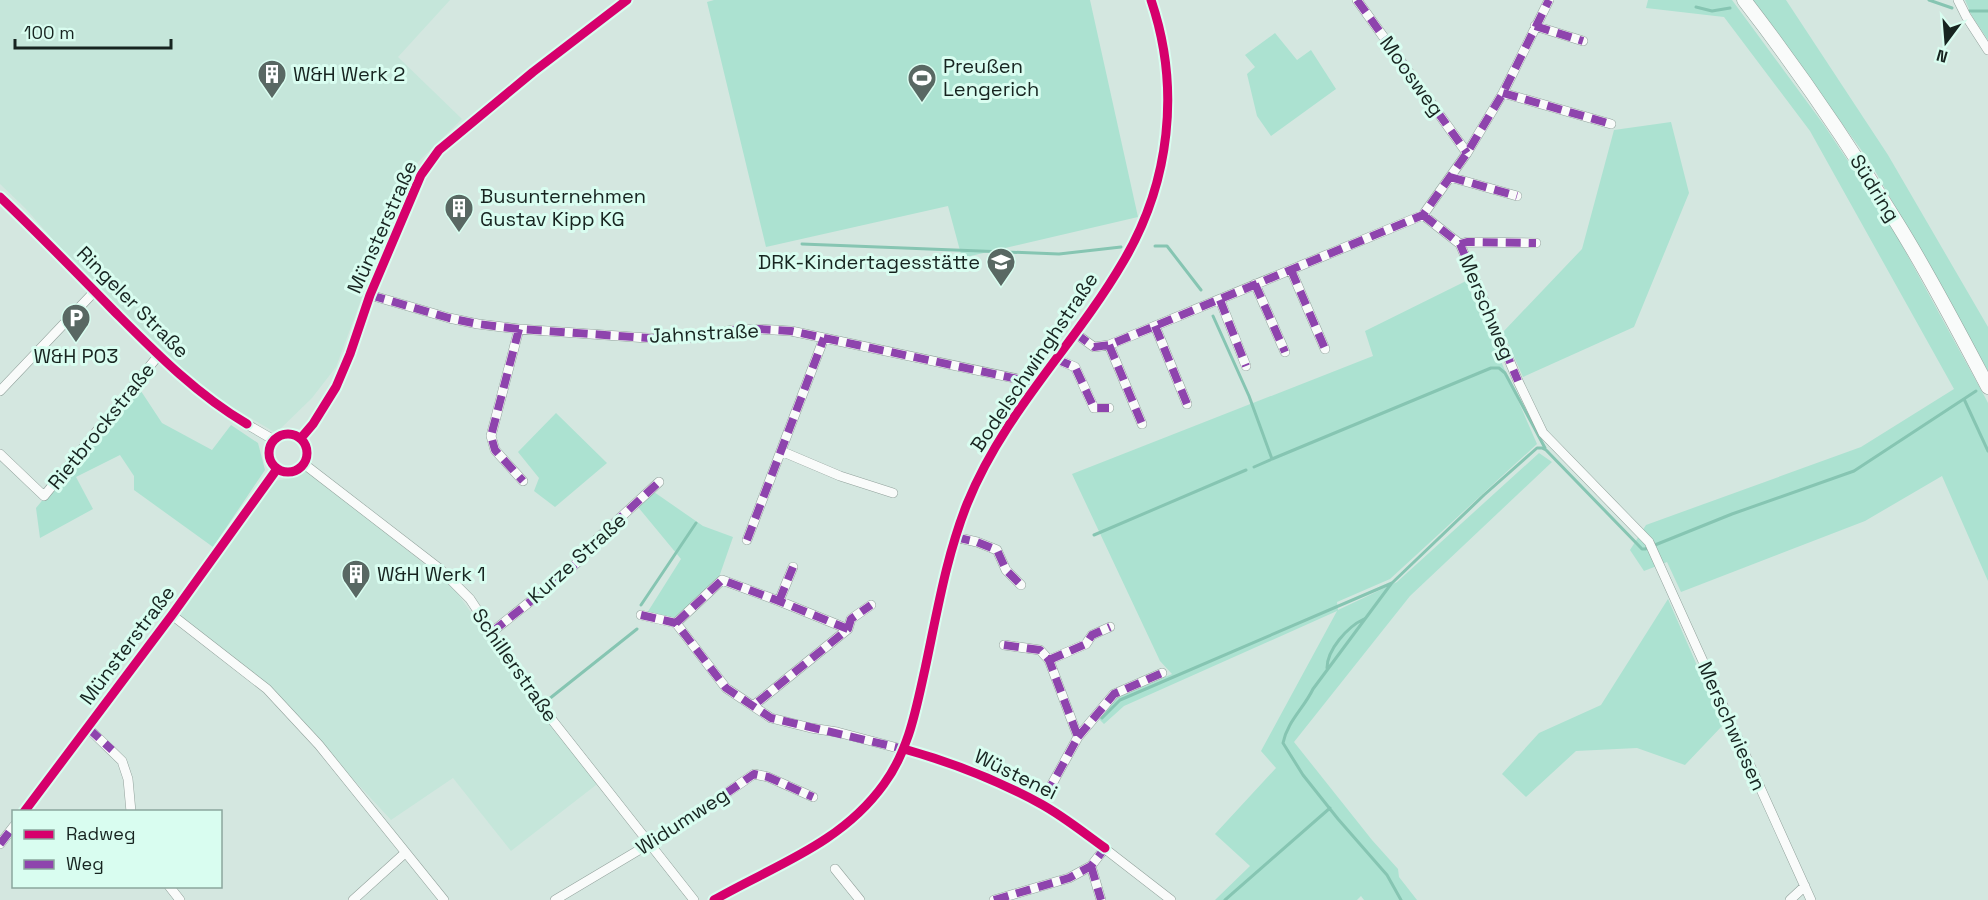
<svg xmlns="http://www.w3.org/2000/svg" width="1988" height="900" font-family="'Space Grotesk',sans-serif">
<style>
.built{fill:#c5e6da}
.green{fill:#ace2d1}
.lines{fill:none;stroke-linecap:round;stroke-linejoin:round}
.stream{stroke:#86c5b2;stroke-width:3}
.street-casing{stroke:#91a19b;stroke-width:10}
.secondary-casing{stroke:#91a19b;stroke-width:15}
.street{stroke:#f9fbfa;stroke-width:9}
.secondary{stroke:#f9fbfa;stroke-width:14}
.quiet{stroke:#8e44ad;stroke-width:8;stroke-dasharray:15 8;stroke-linecap:butt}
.cycleway-casing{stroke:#d9fdf0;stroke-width:13}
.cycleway{stroke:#d6006c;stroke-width:9}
.labels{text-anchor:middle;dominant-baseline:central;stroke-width:6;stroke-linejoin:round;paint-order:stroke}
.poi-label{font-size:20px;fill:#172420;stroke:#d9fdf0;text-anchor:start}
.street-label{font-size:20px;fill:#172420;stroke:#d9fdf0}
</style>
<rect width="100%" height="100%" fill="#d4e7e0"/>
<!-- built -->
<path class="built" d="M0,0H450L398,57L462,119L415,165L371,273L336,367L312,398L276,433L227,404L161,352L98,290L25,208L0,184Z
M303,468L381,529L453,587L542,713L605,778L511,851L453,778L391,820L269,688L176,617L274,481L286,479Z"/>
<!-- green -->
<path class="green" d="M714,0H1090L1138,217L962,258L948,206L766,247L707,2Z
M1648,0H1732L1824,125L1892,227L1986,399L1988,403V581L1942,476L1865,521L1681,592L1667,562L1644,571L1630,550L1646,525L1861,447L1954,389L1810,131L1724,17L1646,8Z
M1752,0H1786L1888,155L1988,327V371L1870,162Z
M1965,0H1988V40L1972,16Z
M1275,33L1297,60L1311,50L1336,89L1271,136L1257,116L1247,74L1255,67L1245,55Z
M1671,122L1689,193L1634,327L1523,377L1503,332L1582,249L1614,130Z
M1466,281L1537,444L1390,579L1337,602L1338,610L1397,582L1539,453L1552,462L1410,596L1294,742L1372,840L1398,869L1399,877L1417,900H1364L1361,896L1357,900H1215L1250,866L1215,834L1276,768L1261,751L1337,611L1124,706L1104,724L1099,719L1117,698L1172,674L1160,661L1072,474L1373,356L1365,331Z
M137,385L162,423L212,450L231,425L258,443L265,470L213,547L134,490V476L120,455L76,477L93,509L40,538L36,508Z
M556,413L607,463L555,507L534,491L539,478L518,452Z
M654,492L703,526L733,537L718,580L676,620L647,613L681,559L638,507Z
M1668,599L1723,725L1685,765L1637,748L1576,751L1526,797L1502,774L1539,733L1601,705Z"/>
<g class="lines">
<!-- stream -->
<path class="stream" d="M1929,0L1952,8
M1696,7L1712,11L1730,8
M1969,11H1988
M802,244L1059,254L1121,247
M1155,246H1167L1201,290
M1213,316L1249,396L1272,459L1491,368H1499L1505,373L1545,448
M1964,399L1988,451
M1254,467L1272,459
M1094,535L1246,470
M1391,584L1313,689C1304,708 1287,722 1283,743L1303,775L1338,819L1387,875L1401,900
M641,605L696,523
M1327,668C1327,650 1347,627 1364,619
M549,699L637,629
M1102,718L1120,700L1392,583L1484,495L1537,448H1542L1546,450L1642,549H1645L1732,514L1854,471L1976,391
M1225,900L1330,808"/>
<!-- street casing -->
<g class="street-casing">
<path id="street" d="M1357,0L1467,153
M1958,0L1966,16L1988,50
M1535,26L1583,41
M1503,93L1611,124
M1450,177L1517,196
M0,197L43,238L158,356L229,414L274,440
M1423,215L1460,244L1518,381L1543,433L1649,542L1811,900
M1460,244L1467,242L1536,243
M1291,270L1325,349
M1255,284L1285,352
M370,295L449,318L478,324L519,329L662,339L702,337L731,330L759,329L791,331L1037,383
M1220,300L1246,366
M1155,326L1187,404
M519,329L491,436L495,450L523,481
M1075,333L1094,347L1109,345L1423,215L1467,153L1503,93L1549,0
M1109,345L1142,424
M1056,359L1075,367L1094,408H1109
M0,391L95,291
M269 453a19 19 0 1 1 38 0a19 19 0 1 1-38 0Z
M301,438L313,424L336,387L350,354L370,295L421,175L439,150L533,72L627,0
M781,451L840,476L893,493
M0,454L44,496L158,356
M304,464L440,569L470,599L538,702L694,900
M955,537L977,542L997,550L1006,570L1021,585
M747,540L824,338
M779,601L793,567
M172,615L267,689L319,745L444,900
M641,615L676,623L726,688L771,718L811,728L837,732L928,756L995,781L1041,804L1073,824L1171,900
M676,623L722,580L779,601L848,629L753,706
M848,629L851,619L871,605
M492,632L567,572L587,553L596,540L659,482
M1004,645L1040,650L1049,660L1078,737L1041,804
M1049,660L1086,644L1092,635L1110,627
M88,728L122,761L128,779L131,812
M1078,737L1114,694L1162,673
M24,812L172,615L277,469
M0,844L14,826
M1091,866L1101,900
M835,869L860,900
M169,886L180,900
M353,900L405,853
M555,900L649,844L659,840L754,774L768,777L813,797
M714,900C775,865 841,844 884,784C909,750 916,709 925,669C937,613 946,557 967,504C1004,412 1074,346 1123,262C1170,183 1181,88 1151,0
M994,900L1069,878L1091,866L1105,848
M1790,900L1805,886"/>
</g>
<!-- secondary casing -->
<g class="secondary-casing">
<path id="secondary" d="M1744,0C1799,71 1850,146 1897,223C1930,276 1959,332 1988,387"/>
</g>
<!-- street -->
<use href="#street" class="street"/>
<!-- secondary -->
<use href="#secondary" class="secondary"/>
<!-- quiet -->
<path class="quiet" d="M1357,0L1467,153
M1535,26L1583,41
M1503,93L1611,124
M1450,177L1517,196
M1423,215L1460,244L1518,381
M1460,244L1467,242L1536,243
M1291,270L1325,349
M1255,284L1285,352
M370,295L449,318L478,324L519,329L662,339L702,337L731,330L759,329L791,331L1037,383
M1220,300L1246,366
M1155,326L1187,404
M519,329L491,436L495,450L523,481
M1075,333L1094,347L1109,345L1423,215L1467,153L1503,93L1549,0
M1109,345L1142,424
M1056,359L1075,367L1094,408H1109
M955,537L977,542L997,550L1006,570L1021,585
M747,540L824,338
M779,601L793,567
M641,615L676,623L726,688L771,718L904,749
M676,623L722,580L779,601L848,629L753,706
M848,629L851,619L871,605
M492,632L567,572L587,553L596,540L659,482
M1004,645L1040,650L1049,660L1078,737L1041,804
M1049,660L1086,644L1092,635L1110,627
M88,728L112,750
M1078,737L1114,694L1162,673
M0,844L14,826
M649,844L659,840L754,774L768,777L813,797
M1091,866L1101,900
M994,900L1069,878L1091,866L1105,848"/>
<!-- cycleway casing -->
<g class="cycleway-casing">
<path id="cycleway" d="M0,197C39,234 76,272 114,311C155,352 196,394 247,424
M269 453a19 19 0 1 1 38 0a19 19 0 1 1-38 0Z
M301,438L313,424L336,387L350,354L370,295L421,175L439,150L533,72L627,0
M904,749C951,762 997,780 1041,804C1063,816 1084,833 1105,848
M24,812L172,615L277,469
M714,900C775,865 841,844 884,784C909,750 916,709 925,669C937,613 946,557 967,504C1004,412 1074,346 1123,262C1170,183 1181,88 1151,0"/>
</g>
<!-- cycleway -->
<use href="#cycleway" class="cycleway"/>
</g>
<!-- icons -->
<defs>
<g id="building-pin" transform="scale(1.5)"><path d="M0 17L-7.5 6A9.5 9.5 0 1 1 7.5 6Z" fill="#596863" stroke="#d9fdf0"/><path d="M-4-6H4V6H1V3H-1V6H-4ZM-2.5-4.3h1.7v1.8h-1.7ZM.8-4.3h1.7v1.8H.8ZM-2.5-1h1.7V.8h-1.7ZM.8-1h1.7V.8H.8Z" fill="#fff"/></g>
<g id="stadium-pin" transform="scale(1.5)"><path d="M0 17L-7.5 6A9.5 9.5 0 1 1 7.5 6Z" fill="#596863" stroke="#d9fdf0"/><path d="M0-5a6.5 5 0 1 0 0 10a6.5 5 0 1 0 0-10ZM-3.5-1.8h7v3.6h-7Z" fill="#fff"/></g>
<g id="school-pin" transform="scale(1.5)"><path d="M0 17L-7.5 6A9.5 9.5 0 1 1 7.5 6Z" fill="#596863" stroke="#d9fdf0"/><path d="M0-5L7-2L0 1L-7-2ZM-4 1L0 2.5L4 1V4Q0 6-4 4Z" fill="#fff"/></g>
<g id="parking-pin" transform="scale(1.5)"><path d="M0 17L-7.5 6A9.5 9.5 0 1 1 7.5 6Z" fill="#596863" stroke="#d9fdf0"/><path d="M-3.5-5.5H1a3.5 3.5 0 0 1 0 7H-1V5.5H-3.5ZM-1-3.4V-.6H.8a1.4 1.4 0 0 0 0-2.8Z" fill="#fff"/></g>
</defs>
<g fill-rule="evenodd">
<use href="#building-pin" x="272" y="74"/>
<use href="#stadium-pin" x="922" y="78"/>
<use href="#building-pin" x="459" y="208"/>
<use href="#school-pin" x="1001" y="262"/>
<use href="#parking-pin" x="76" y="318"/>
<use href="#building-pin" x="356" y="574"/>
</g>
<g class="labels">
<!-- poi labels -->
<g class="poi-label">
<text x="943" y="66">Preußen<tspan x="943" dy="23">Lengerich</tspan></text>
<text x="293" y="74">W&amp;H Werk 2</text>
<text x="480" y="196">Busunternehmen<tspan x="480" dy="23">Gustav Kipp KG</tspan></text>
<text x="980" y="262" text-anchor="end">DRK-Kindertagesstätte</text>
<text x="76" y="356" text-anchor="middle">W&amp;H P03</text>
<text x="377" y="574">W&amp;H Werk 1</text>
</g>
<!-- street labels -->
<g class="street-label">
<text transform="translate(1412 76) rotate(54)">Moosweg</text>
<text transform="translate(1875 188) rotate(58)">Südring</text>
<text transform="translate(382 227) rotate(-66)">Münsterstraße</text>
<text transform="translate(133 302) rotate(45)">Ringeler Straße</text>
<text transform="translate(1487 307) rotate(67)">Merschweg</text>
<text transform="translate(704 333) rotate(-3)">Jahnstraße</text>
<text transform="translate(1034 362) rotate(-56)">Bodelschwinghstraße</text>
<text transform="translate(101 426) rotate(-51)">Rietbrockstraße</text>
<text transform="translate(577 558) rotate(-42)">Kurze Straße</text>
<text transform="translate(127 645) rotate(-53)">Münsterstraße</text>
<text transform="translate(515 665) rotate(55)">Schillerstraße</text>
<text transform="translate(1732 726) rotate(66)">Merschwiesen</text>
<text transform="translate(1016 774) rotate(26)">Wüstenei</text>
<text transform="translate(682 821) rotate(-33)">Widumweg</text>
</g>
</g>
<!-- legend -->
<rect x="12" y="810" width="210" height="78" fill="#d9fdf0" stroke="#8ba69d" stroke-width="1.5"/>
<rect x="24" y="830" width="30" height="9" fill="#d6006c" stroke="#8ba69d" stroke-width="1.5"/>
<text x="66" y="840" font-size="18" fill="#172420">Radweg</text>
<rect x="24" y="860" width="30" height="9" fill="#8e44ad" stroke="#8ba69d" stroke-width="1.5"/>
<text x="66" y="870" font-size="18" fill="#172420">Weg</text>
<!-- north arrow -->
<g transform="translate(1946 42) rotate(196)" stroke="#d9fdf0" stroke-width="4.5" paint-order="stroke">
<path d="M0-4.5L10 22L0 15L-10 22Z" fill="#172420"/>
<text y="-9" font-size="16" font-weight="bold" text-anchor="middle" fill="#172420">N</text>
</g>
<!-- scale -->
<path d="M15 39v9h156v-9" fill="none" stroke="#172420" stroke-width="3"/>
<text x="24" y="39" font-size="18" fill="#172420" stroke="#d9fdf0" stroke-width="4.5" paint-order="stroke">100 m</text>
</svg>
